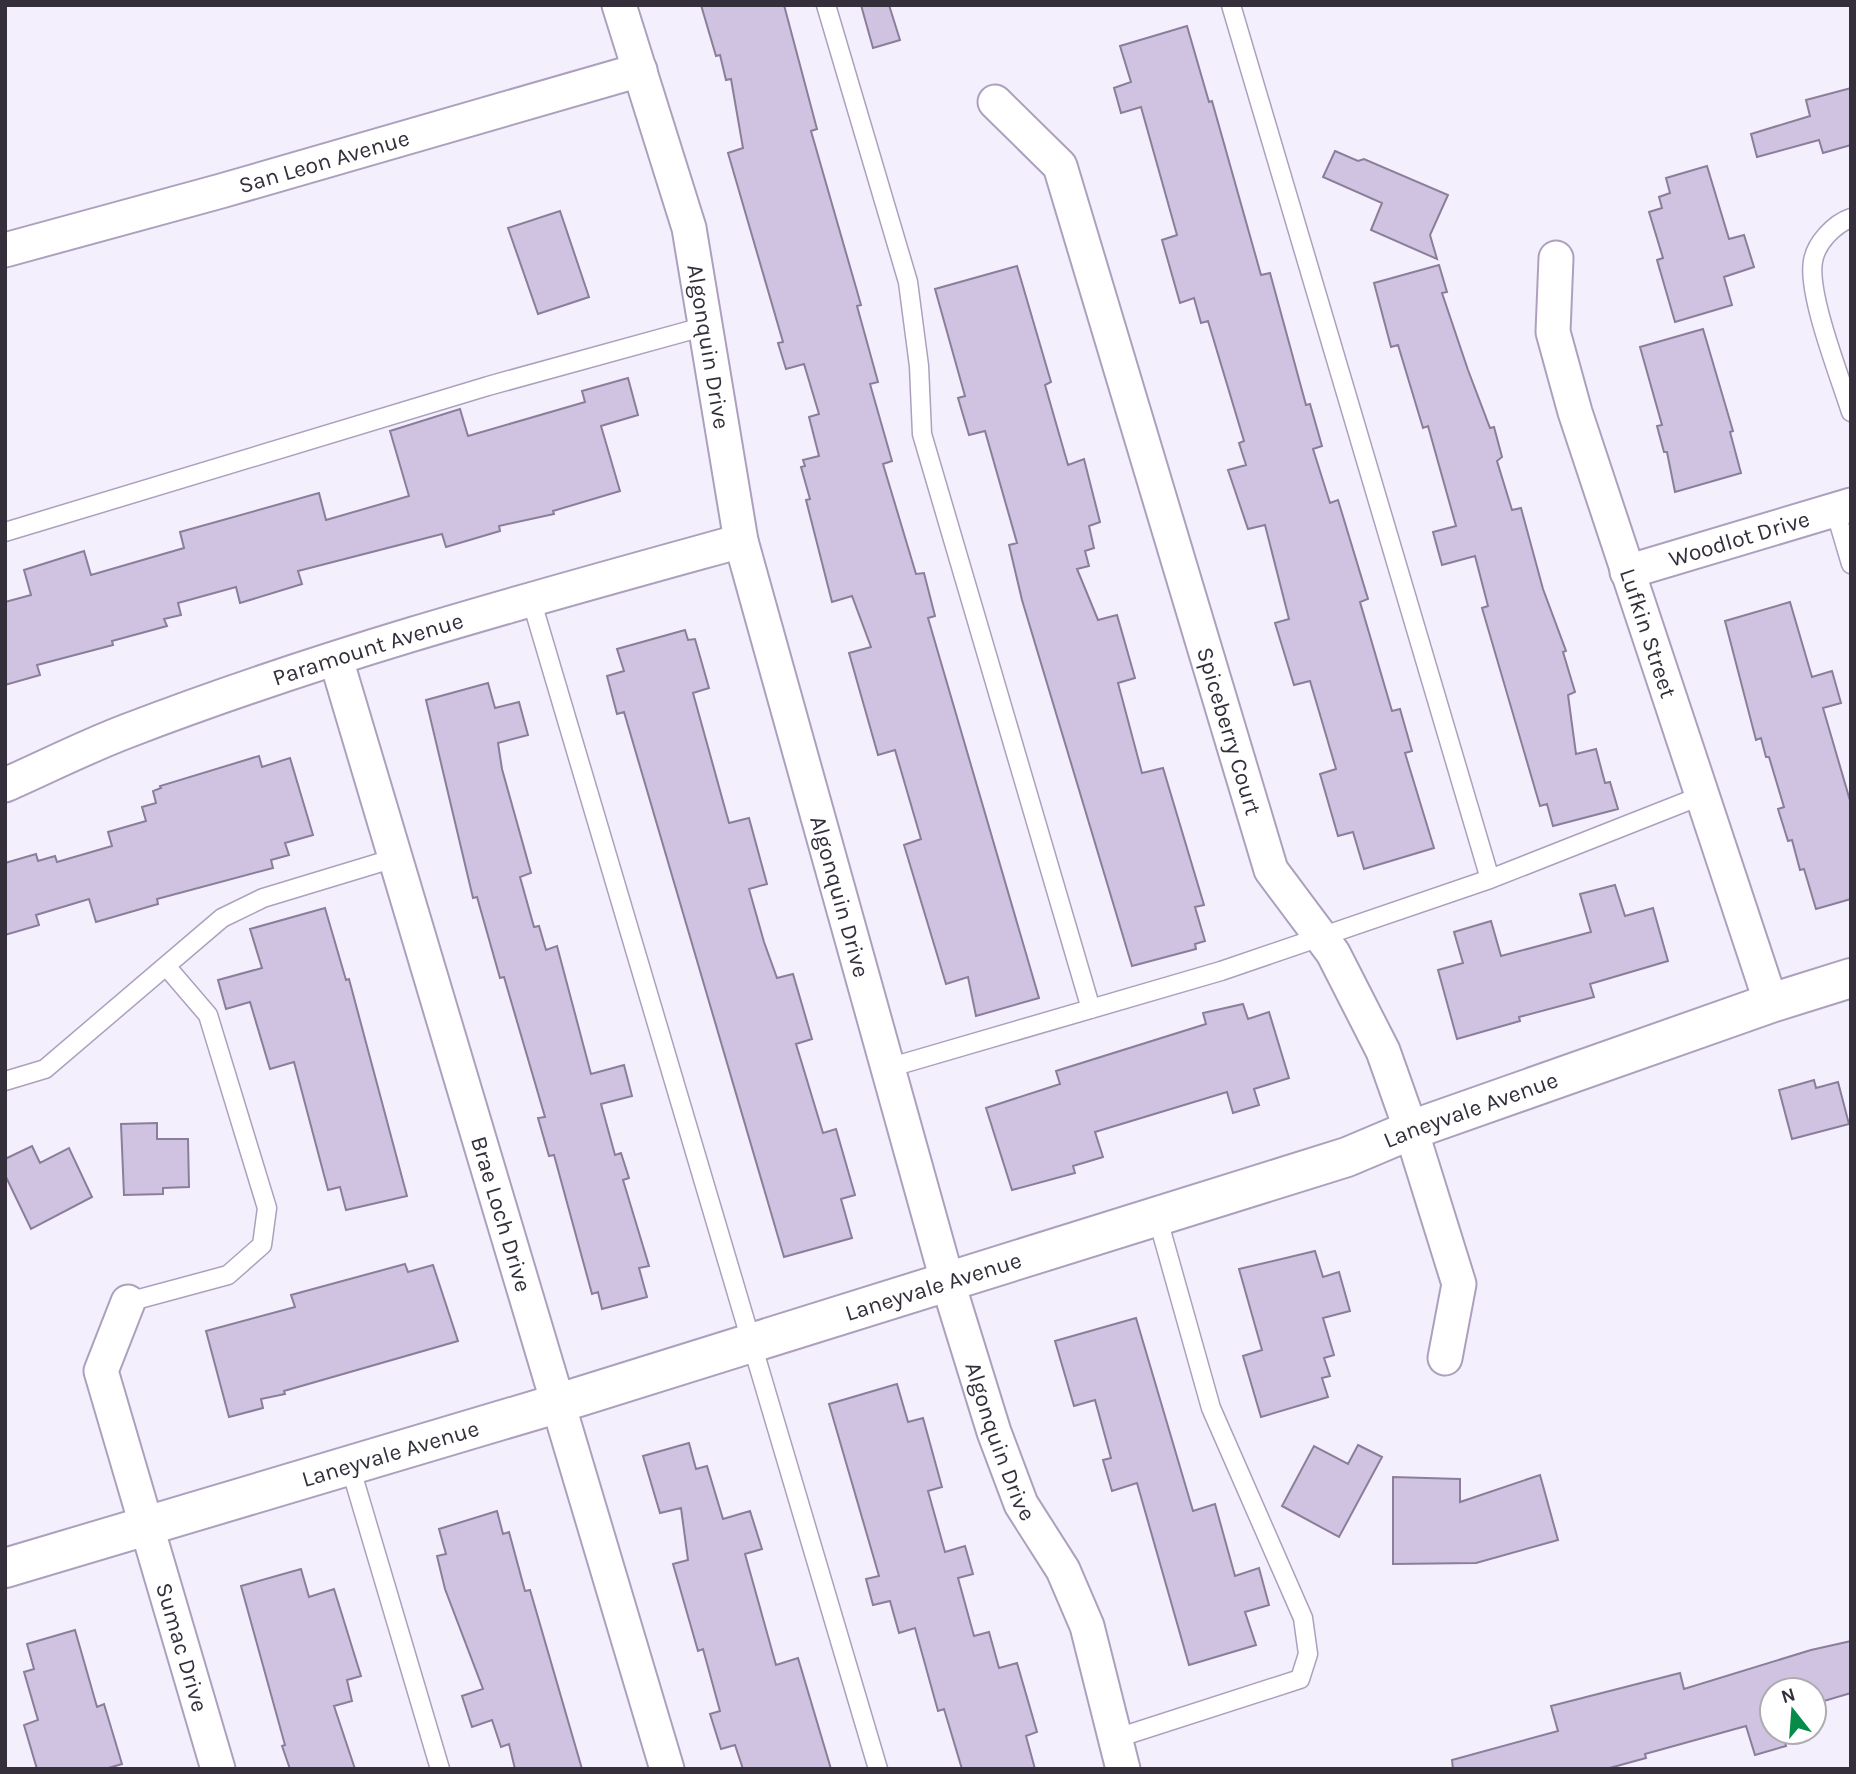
<svg xmlns="http://www.w3.org/2000/svg" width="1856" height="1774" font-family="Karla,sans-serif">
<style>
.building{fill:#d0c3e1;stroke:#8a7e9a;stroke-width:2}
.lines{fill:none;stroke-linecap:round;stroke-linejoin:round}
.service-casing{stroke:#ada0be;stroke-width:21}
.minor-casing{stroke:#ada0be;stroke-width:37}
.tertiary-casing{stroke:#ada0be;stroke-width:42}
.service{stroke:#fff;stroke-width:18}
.minor{stroke:#fff;stroke-width:33}
.tertiary{stroke:#fff;stroke-width:38}
.labels{text-anchor:middle;dominant-baseline:central;stroke-width:6;stroke-linejoin:round;paint-order:stroke}
.street-label{font-size:23px;fill:#342f3b;stroke:#fff}
</style>
<rect width="100%" height="100%" fill="#f4effc"/>
<!-- building -->
<path class="building" d="M701,5H784L817,129L811,131L861,305L857,306L878,382L870,384L892,461L883,464L916,574L924,573L935,616L928,618L1039,998L976,1016L968,977L946,984L904,845L921,839L895,750L878,755L849,653L871,647L852,596L832,602L806,500L810,499L801,467L805,466L803,460L819,456L809,417L819,414L804,364L786,369L778,343L783,342L728,153L743,148L731,79L726,80L720,55L716,56Z
M861,5H889L900,40L873,48Z
M1187,26L1209,102L1212,101L1261,275L1270,273L1306,405L1310,404L1322,446L1313,449L1330,503L1338,500L1368,599L1360,602L1392,711L1400,709L1412,751L1405,753L1434,848L1364,869L1353,832L1338,836L1320,774L1336,769L1321,718L1310,681L1294,685L1275,623L1289,619L1265,525L1248,529L1228,470L1246,465L1239,443L1244,441L1208,321L1201,323L1194,298L1180,303L1162,240L1177,235L1141,107L1121,113L1114,88L1131,82L1120,46Z
M1851,88V145L1823,153L1819,140L1757,157L1751,134L1810,116L1806,100Z
M1335,151L1358,161L1364,159L1448,195L1430,235L1437,259L1371,230L1382,203L1323,177Z
M1707,166L1729,239L1744,235L1754,267L1724,277L1732,305L1675,322L1657,260L1663,258L1649,212L1662,208L1659,197L1670,193L1666,178Z
M560,211L589,297L538,314L508,228Z
M1439,265L1447,292L1442,293L1468,370L1490,428L1494,427L1502,457L1497,461L1512,510L1521,508L1543,589L1566,651L1563,652L1575,692L1568,695L1576,754L1596,749L1605,783L1610,782L1618,809L1553,826L1547,804L1540,806L1482,608L1488,606L1475,556L1442,565L1433,532L1456,526L1428,426L1423,428L1398,345L1391,347L1374,283Z
M1017,266L1051,382L1045,385L1068,465L1084,459L1100,522L1089,526L1094,548L1085,551L1089,566L1077,569L1098,620L1117,615L1135,678L1118,683L1142,773L1163,768L1204,905L1195,907L1205,941L1195,944L1196,949L1132,966L1022,600L1009,545L1017,543L985,431L969,435L958,398L965,396L935,289Z
M1703,329L1733,431L1730,432L1741,473L1675,492L1667,452H1664L1657,426L1662,425L1640,347Z
M628,378L638,415L601,426L620,491L553,511L554,514L499,526L500,531L446,547L442,534L298,571L302,584L240,603L236,587L178,603L181,615L164,619L167,626L112,641L113,645L37,665L40,675L5,685V602L31,595L24,570L84,551L91,575L184,548L180,532L319,493L326,520L409,496L390,431L460,409L468,436L585,402L582,391Z
M1790,602L1812,677L1832,671L1841,703L1823,708L1851,804V899L1816,909L1804,869L1800,870L1792,840L1788,841L1778,809L1784,807L1769,757H1766L1761,738L1756,740L1725,621Z
M685,630L688,640L695,639L709,688L693,693L729,823L749,818L767,884L749,889L764,942L777,978L793,974L812,1039L796,1044L823,1133L836,1129L855,1195L841,1199L852,1238L784,1257L624,712L617,714L607,676L624,671L617,649Z
M488,683L495,708L519,702L528,735L498,743L502,769L531,873L520,877L534,927L539,926L546,950L557,946L591,1074L624,1065L632,1096L601,1104L615,1155L621,1153L629,1178L623,1180L649,1266L639,1268L647,1297L602,1309L598,1292L592,1294L554,1155L549,1156L538,1118L545,1117L504,977L500,978L477,897L473,898L426,700Z
M259,756L262,767L290,758L313,835L285,843L289,855L271,860L273,868L157,899L158,904L96,922L89,899L36,915L39,925L5,935V863L36,854L38,861L55,856L57,862L112,846L108,832L146,821L142,807L156,803L153,791L161,788L160,786Z
M1615,885L1625,916L1653,908L1668,961L1590,984L1594,997L1519,1017L1520,1021L1457,1039L1438,970L1463,963L1454,932L1491,921L1501,956L1591,932L1580,894Z
M325,908L346,980L349,979L407,1196L346,1210L340,1187L328,1190L294,1062L270,1069L250,1002L226,1009L218,980L262,968L250,929Z
M1243,1004L1248,1019L1269,1012L1289,1078L1254,1089L1259,1105L1233,1113L1227,1092L1095,1132L1103,1157L1073,1166L1075,1173L1012,1190L986,1108L1060,1084L1056,1071L1206,1024L1203,1013Z
M1814,1080L1816,1088L1838,1082L1849,1124L1792,1139L1779,1090Z
M157,1123V1139H188L189,1187L163,1188V1194L124,1195L121,1124Z
M32,1146L40,1163L69,1148L92,1197L31,1229L5,1175V1159Z
M1315,1251L1323,1277L1339,1272L1350,1311L1323,1318L1334,1355L1324,1358L1330,1376L1322,1378L1328,1397L1261,1417L1243,1356L1262,1350L1239,1269Z
M405,1264L408,1272L433,1265L458,1341L284,1391L285,1394L261,1399L263,1408L229,1417L206,1331L295,1307L291,1295Z
M1136,1318L1193,1511L1215,1504L1235,1576L1259,1568L1269,1605L1245,1612L1256,1645L1189,1665L1137,1483L1112,1491L1103,1460L1111,1458L1095,1400L1074,1406L1055,1341Z
M897,1384L908,1422L923,1418L942,1487L928,1491L945,1552L965,1546L973,1574L958,1578L974,1636L989,1632L999,1668L1017,1663L1037,1732L1026,1736L1035,1769H962L944,1709L938,1711L915,1628L899,1633L890,1601L873,1605L866,1579L879,1576L829,1404Z
M689,1443L696,1469L707,1466L723,1519L750,1511L762,1549L745,1554L776,1665L798,1658L831,1769H743L735,1745L721,1749L710,1714L720,1711L703,1649L698,1651L673,1564L688,1560L681,1508L660,1513L643,1456Z
M1358,1445L1382,1457L1339,1537L1282,1506L1314,1446L1348,1464Z
M1540,1475L1558,1540L1476,1563L1393,1564V1477L1460,1479V1502Z
M497,1511L503,1534L509,1532L525,1591L530,1590L582,1769H515L509,1744L501,1747L492,1720L472,1727L462,1696L483,1689L445,1589L437,1556L446,1554L439,1529Z
M301,1569L309,1597L334,1589L361,1676L347,1680L352,1701L334,1706L355,1769H290L282,1746L285,1745L241,1586Z
M75,1630L97,1707L104,1704L122,1764L105,1769H37L24,1725L38,1720L24,1672L34,1669L27,1644Z
M1851,1641V1693L1814,1704V1690H1772V1732H1782L1786,1746L1755,1755L1746,1726L1645,1754L1646,1758L1606,1769H1453L1452,1760L1558,1731L1551,1706L1680,1673L1684,1689L1811,1650Z"/>
<g class="lines">
<!-- service casing -->
<g class="service-casing">
<path id="service" d="M826,5L908,282L919,366L922,434L1091,1009
M1231,5L1490,879
M1851,218C1834,224 1816,243 1813,261C1807,294 1840,377 1851,412
M1835,510L1851,564
M5,532L488,386L706,326
M531,599L878,1769
M888,1068L1221,971L1490,879L1703,795
M5,1081L45,1069L222,918L263,898L395,858
M128,1302L228,1275L262,1245L267,1208L208,1015L166,966
M350,1466L440,1769
M1117,1738L1300,1679L1308,1654L1303,1618L1211,1408L1157,1216"/>
</g>
<!-- minor casing -->
<g class="minor-casing">
<g id="minor">
<path id="s1" d="M619,5L689,228L741,541L947,1280L994,1432L1021,1504L1063,1570L1087,1626L1123,1769"/>
<path id="s2" d="M995,102L1060,166L1271,870L1333,953L1383,1051L1411,1130L1459,1284L1445,1358"/>
<path id="s3" d="M5,250L221,191L640,70"/>
<path id="s4" d="M1556,258L1553,332L1575,412L1771,1003"/>
<path id="s5" d="M1627,572L1851,505"/>
<path id="s6" d="M336,659L667,1769"/>
<path id="s7" d="M5,785C46,767 85,747 127,731C327,654 535,598 741,541"/>
<path id="s8" d="M128,1302L101,1371L218,1769"/>
</g>
</g>
<!-- tertiary casing -->
<g class="tertiary-casing">
<g id="tertiary">
<path id="s9" d="M5,1568L556,1404L1347,1157L1411,1130L1771,1003L1851,978"/>
</g>
</g>
<!-- service -->
<use href="#service" class="service"/>
<!-- minor -->
<use href="#minor" class="minor"/>
<!-- tertiary -->
<use href="#tertiary" class="tertiary"/>
</g>
<g class="labels">
<!-- street labels -->
<g class="street-label">
<text stroke="none"><textPath href="#s3" startOffset="331">San Leon Avenue</textPath></text>
<text stroke="none"><textPath href="#s1" startOffset="354">Algonquin Drive</textPath></text>
<text stroke="none"><textPath href="#s5" startOffset="117">Woodlot Drive</textPath></text>
<text stroke="none"><textPath href="#s4" startOffset="390">Lufkin Street</textPath></text>
<text stroke="none"><textPath href="#s7" startOffset="388">Paramount Avenue</textPath></text>
<text stroke="none"><textPath href="#s2" startOffset="681">Spiceberry Court</textPath></text>
<text stroke="none"><textPath href="#s1" startOffset="920">Algonquin Drive</textPath></text>
<text stroke="none"><textPath href="#s9" startOffset="1536">Laneyvale Avenue</textPath></text>
<text stroke="none"><textPath href="#s6" startOffset="579">Brae Loch Drive</textPath></text>
<text stroke="none"><textPath href="#s9" startOffset="970">Laneyvale Avenue</textPath></text>
<text stroke="none"><textPath href="#s1" startOffset="1488">Algonquin Drive</textPath></text>
<text stroke="none"><textPath href="#s9" startOffset="402">Laneyvale Avenue</textPath></text>
<text stroke="none"><textPath href="#s8" startOffset="362">Sumac Drive</textPath></text>
</g>
</g>
<!-- border -->
<rect width="1856" height="1774" fill="none" stroke="#342f3b" stroke-width="14"/>
<!-- north arrow -->
<g transform="translate(1793 1711) rotate(343)"><circle r="33" fill="#ffffff" stroke="#aeacb1" stroke-width="2"/>
<path d="M0-5L12 26L0 18L-12 26Z" fill="#068b48"/>
<text y="-10" font-size="19" font-weight="bold" text-anchor="middle" fill="#342f3b">N</text>
</g>
</svg>
